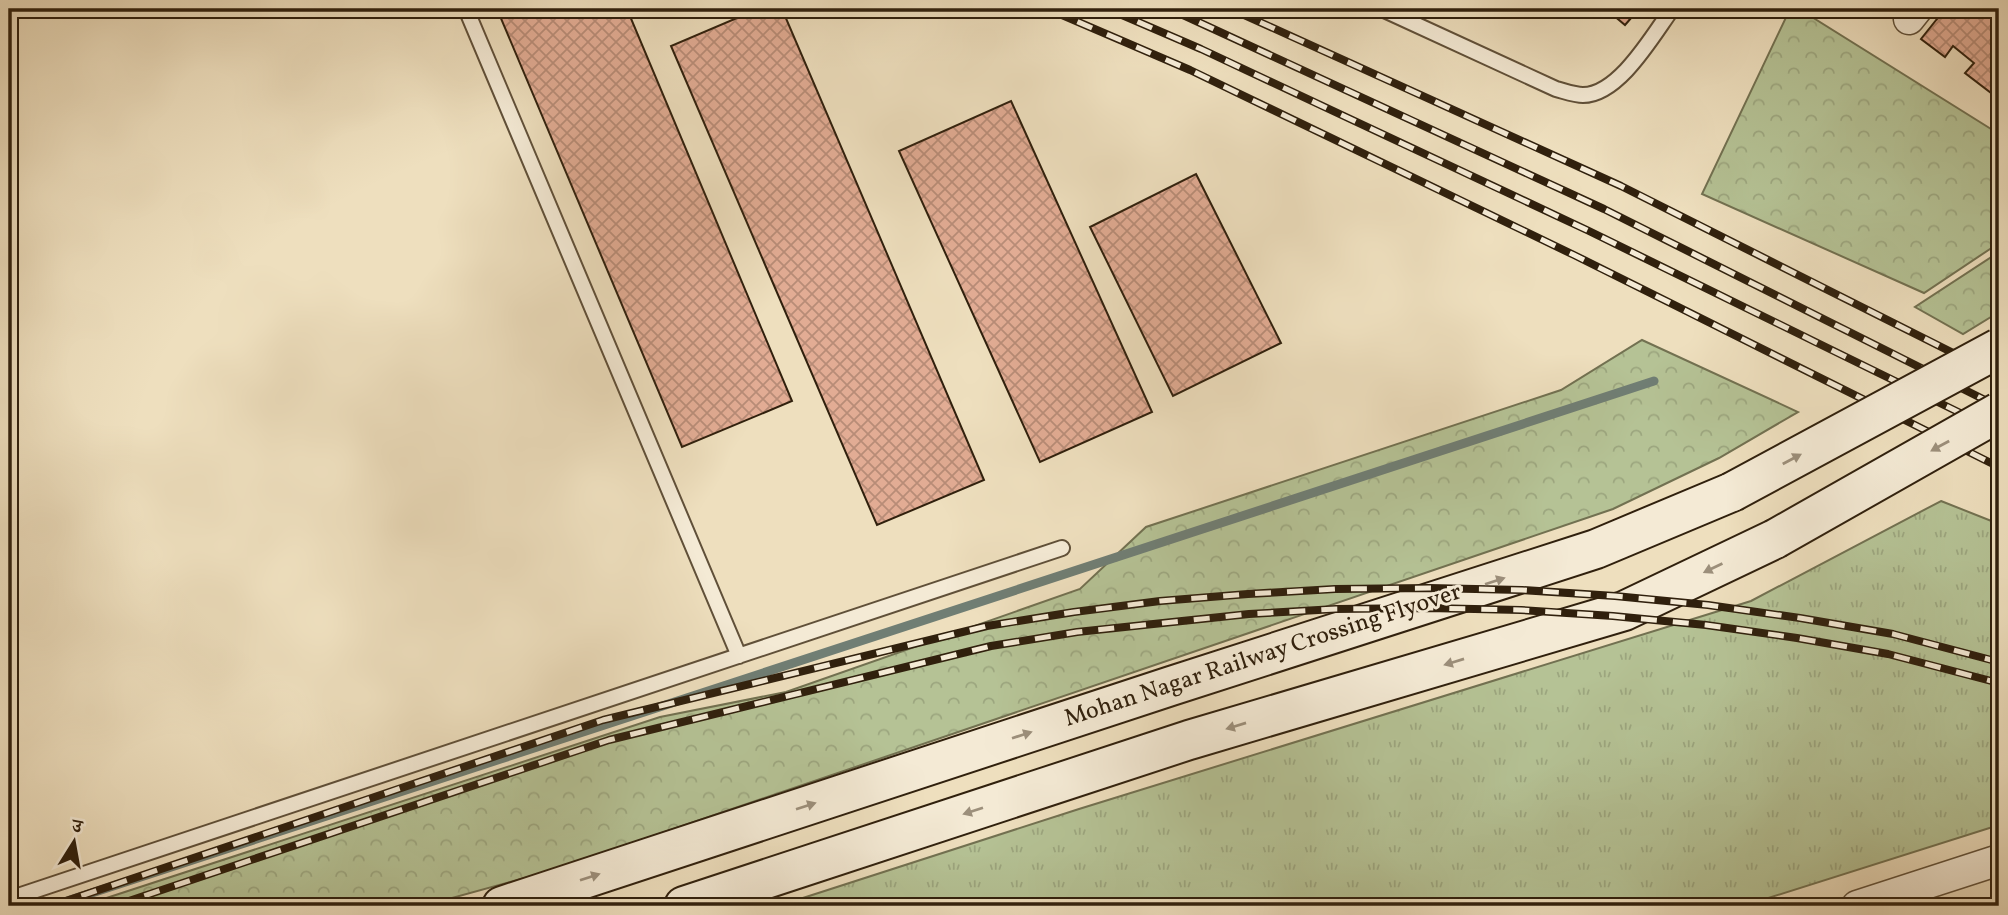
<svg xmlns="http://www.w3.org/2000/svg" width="2008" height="915" font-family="Vollkorn,'Noto Serif Devanagari',serif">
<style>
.grass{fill:url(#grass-tufts);stroke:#727151;stroke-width:2}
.park{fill:url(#park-crowns);stroke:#727151;stroke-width:2}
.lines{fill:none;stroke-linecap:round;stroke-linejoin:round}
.stream{stroke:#707e74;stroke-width:9}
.building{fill:url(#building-cross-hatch);stroke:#30200d;stroke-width:2}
.lane-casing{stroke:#605039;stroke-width:18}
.street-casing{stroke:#605039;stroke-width:33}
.secondary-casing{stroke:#30200d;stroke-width:42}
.lane{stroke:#f4ead5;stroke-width:14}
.street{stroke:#f4ead5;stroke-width:30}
.secondary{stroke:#f4ead5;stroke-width:38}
.rail-casing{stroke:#30200d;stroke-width:8}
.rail{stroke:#f4ead5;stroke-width:5;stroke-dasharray:16;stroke-linecap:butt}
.secondary-bridge-casing{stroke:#30200d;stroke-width:42;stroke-linecap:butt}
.secondary-bridge{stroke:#f4ead5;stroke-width:38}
.oneway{fill:#9c8f7b}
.labels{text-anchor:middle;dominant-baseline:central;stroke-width:6;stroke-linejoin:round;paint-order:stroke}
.street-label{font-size:24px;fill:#30200d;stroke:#f4ead5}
</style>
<defs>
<pattern id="grass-tufts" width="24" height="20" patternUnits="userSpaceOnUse" patternTransform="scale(1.75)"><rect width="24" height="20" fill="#b5c295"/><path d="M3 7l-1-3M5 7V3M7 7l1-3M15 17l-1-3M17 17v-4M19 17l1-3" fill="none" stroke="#9ca67f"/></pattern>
<pattern id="park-crowns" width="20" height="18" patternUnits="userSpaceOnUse" patternTransform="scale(1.75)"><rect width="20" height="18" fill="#b5c295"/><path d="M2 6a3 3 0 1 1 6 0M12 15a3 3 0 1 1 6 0" fill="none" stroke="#9ca67f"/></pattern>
<pattern id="building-cross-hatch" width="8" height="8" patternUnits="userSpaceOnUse" patternTransform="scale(1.75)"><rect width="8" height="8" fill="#e2ac94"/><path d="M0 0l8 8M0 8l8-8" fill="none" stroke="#b88c77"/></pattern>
</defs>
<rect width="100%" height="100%" fill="#eedfbe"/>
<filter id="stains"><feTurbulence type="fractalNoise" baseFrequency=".00286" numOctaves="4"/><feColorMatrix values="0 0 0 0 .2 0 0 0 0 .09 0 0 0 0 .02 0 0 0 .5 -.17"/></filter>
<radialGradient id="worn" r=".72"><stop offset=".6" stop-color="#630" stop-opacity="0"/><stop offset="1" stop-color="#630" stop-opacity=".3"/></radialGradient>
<!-- grass -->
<path class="grass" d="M1941,501L1999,524V825L1743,906H778L1079,809L1751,601Z"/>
<!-- park -->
<path class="park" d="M1790,9H1799L1999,134V243L1924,293L1702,194Z
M1999,252V312L1963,334L1915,307Z
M1642,340L1798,412L1719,458L1613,509L550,871L423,906H82L660,717L786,692L1080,589L1146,527L1561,390Z"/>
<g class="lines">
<!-- stream -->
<path class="stream" d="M52,906L1654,381"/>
</g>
<!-- building -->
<path class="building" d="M497,9H627L792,401L682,447Z
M758,9H782L984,480L877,525L671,46Z
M1606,9H1639L1625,25Z
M1945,9H1999V90L1995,96L1965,73L1974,63L1953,46L1945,57L1921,39Z
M1011,101L1152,412L1040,462L899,151Z
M1196,174L1281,343L1173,396L1090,227Z"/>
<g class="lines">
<!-- lane casing -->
<g class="lane-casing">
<path id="lane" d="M466,9L739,656
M1382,9L1556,89C1564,91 1575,95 1583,95C1619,95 1653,35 1672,9
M9,899L1062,548"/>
</g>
<!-- street casing -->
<g class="street-casing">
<path id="street" d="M1909,19L1917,9
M1857,906L1999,860"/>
</g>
<!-- secondary casing -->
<g class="secondary-casing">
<path id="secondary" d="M502,906L1171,686L1596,549L1732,492
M684,906L1189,740L1624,611L1775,539"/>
</g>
<!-- lane -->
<use href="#lane" class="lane"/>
<!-- street -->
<use href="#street" class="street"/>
<!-- secondary -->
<use href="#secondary" class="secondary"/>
<!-- rail casing -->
<g class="rail-casing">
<path id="rail" d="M1048,9L1190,70L1574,255L1999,467
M1108,9L1201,49L1589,231L1999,432
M1170,9L1604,209L1999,407
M1231,9L1621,186L1999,376
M51,906L603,720L987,626L1074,612L1160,601L1248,594L1335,589L1429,588L1522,590L1615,596L1708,605L1800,618L1893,634L1999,662
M114,906L609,740L991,646L1077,632L1249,614L1336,609L1428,608L1521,610L1613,616L1706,625L1797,638L1888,654L1999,683"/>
</g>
<!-- rail -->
<use href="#rail" class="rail"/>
<!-- secondary-bridge casing -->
<g class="secondary-bridge-casing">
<path id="secondary-bridge" d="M1732,492L1999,348
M1775,539L1999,412"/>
</g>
<!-- secondary-bridge -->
<use href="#secondary-bridge" class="secondary-bridge"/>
</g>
<!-- one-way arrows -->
<defs><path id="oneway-solid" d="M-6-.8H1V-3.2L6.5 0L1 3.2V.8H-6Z" transform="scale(1.75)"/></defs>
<g class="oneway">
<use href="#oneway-solid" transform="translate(1940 446) rotate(151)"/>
<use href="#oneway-solid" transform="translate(1792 459) rotate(-28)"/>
<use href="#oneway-solid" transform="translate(1713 568) rotate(154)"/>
<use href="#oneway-solid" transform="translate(1495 581) rotate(-18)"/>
<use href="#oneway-solid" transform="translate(1454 662) rotate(163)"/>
<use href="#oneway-solid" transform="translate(1236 726) rotate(163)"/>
<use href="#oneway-solid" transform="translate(1022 735) rotate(-18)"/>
<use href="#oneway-solid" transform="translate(806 806) rotate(-18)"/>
<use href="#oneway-solid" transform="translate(973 811) rotate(162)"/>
<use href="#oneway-solid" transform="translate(590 877) rotate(-18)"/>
</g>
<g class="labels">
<!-- street labels -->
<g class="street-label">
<text transform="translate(1263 656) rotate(-18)">Mohan Nagar Railway Crossing Flyover</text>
</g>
</g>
<!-- margin -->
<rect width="2008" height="915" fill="none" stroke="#eedfbe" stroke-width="35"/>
<rect x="10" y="10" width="1987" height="894" fill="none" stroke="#30200d" stroke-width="3.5"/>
<rect x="18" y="18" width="1973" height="880" fill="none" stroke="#30200d" stroke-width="2"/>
<!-- north arrow -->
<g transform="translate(74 842) rotate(11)" stroke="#f4ead5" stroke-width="5" paint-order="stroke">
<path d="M0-5L12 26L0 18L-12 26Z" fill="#30200d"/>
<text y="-10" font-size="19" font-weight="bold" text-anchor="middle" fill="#30200d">उ</text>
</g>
<rect width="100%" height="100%" filter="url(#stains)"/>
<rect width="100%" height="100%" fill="url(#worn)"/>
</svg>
